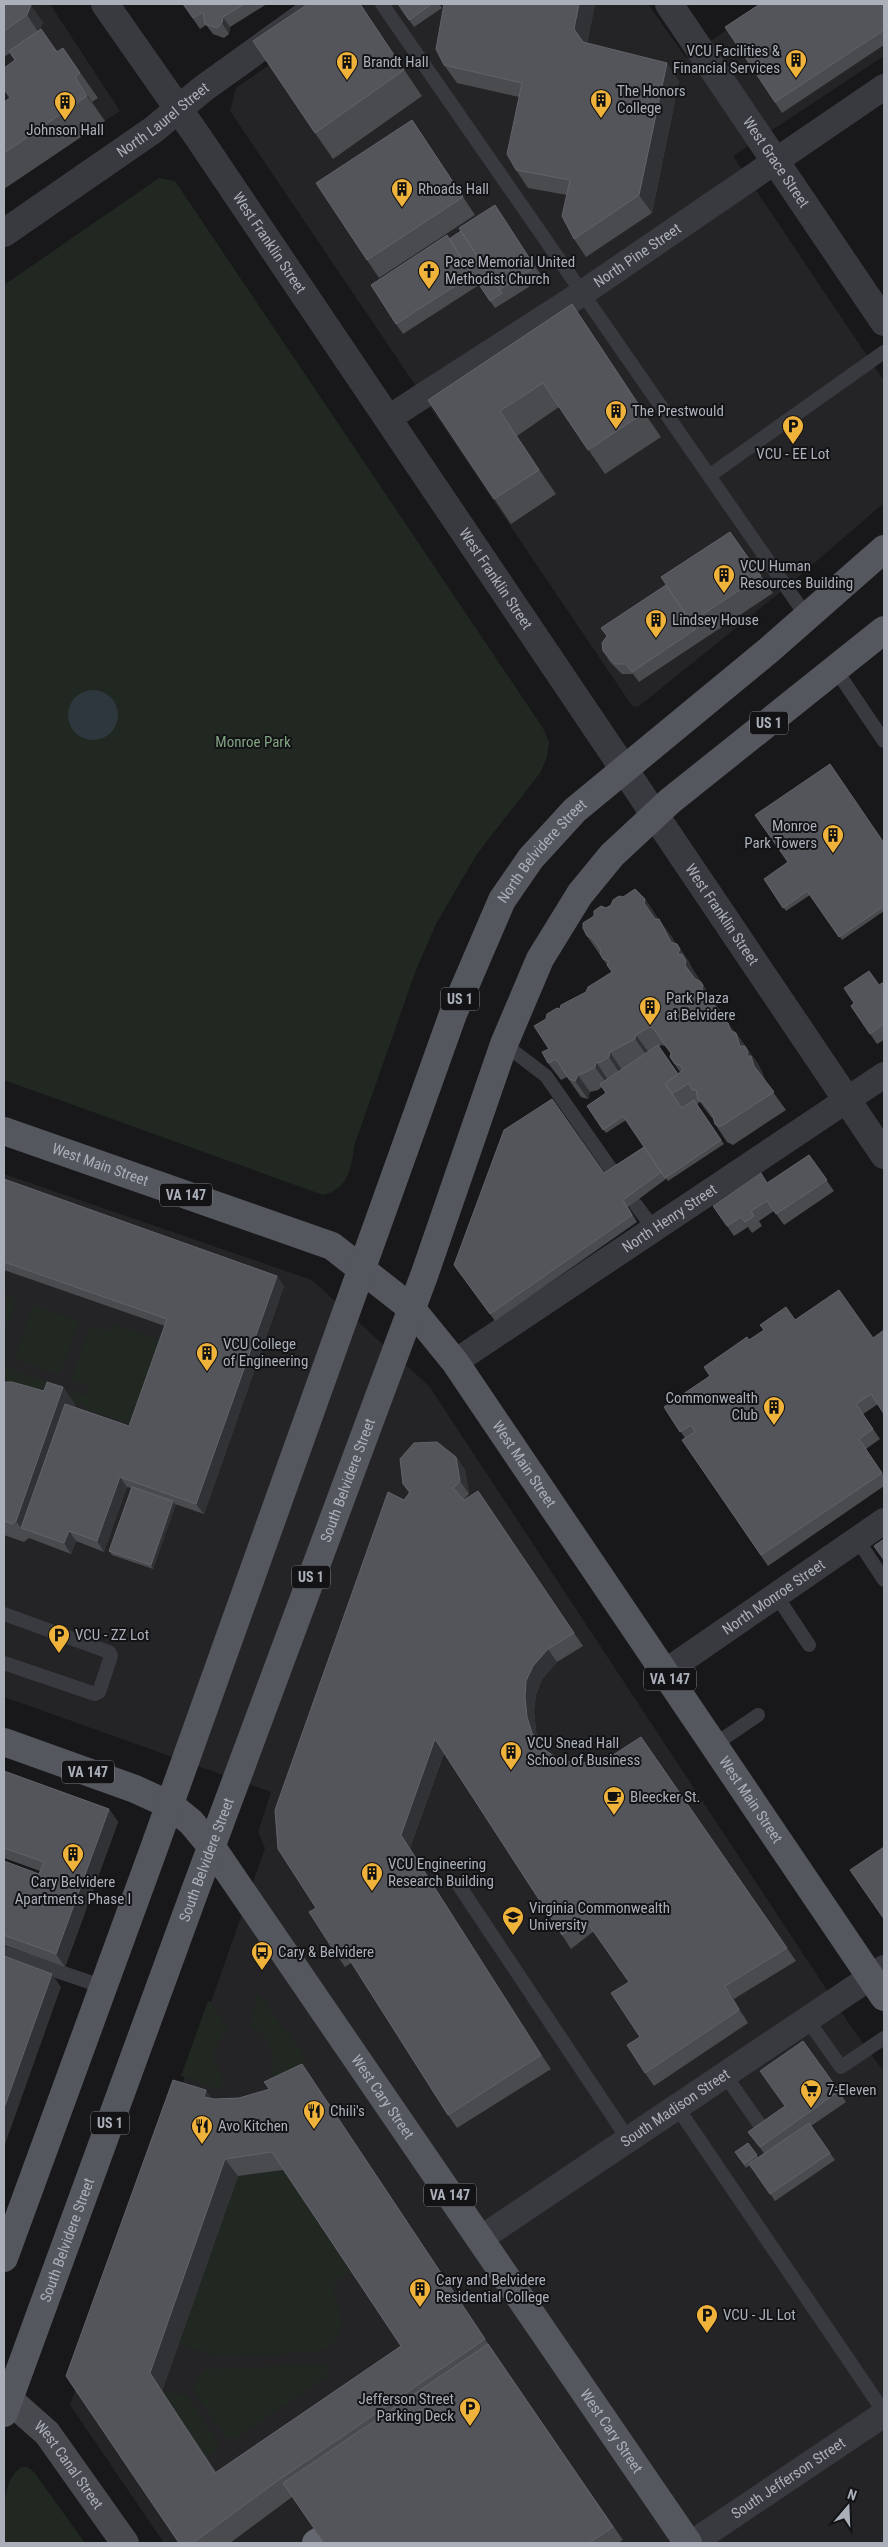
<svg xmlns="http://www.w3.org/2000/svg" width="888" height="2547" font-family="'Roboto Condensed',sans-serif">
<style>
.built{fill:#242427}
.green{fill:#202821}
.water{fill:#2e373e}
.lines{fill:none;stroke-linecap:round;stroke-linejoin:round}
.service{stroke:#393a3f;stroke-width:14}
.minor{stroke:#393a3f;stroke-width:26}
.tertiary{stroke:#393a3f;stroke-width:28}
.secondary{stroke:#47494f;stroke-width:28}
.primary{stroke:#55575e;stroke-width:28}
.motorway{stroke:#656870;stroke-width:28}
.wall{fill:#494b4f;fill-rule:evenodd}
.shaded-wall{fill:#313235}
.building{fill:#54555a;stroke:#616369;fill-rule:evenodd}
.labels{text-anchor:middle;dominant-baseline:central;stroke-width:4;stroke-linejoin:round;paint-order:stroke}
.shield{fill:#131315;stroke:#7d8088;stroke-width:1}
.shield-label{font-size:14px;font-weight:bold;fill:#aaafb9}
.poi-label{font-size:15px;fill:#aaafb9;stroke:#131315;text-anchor:start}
.street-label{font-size:15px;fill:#aaafb9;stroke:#131315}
.park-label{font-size:15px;fill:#81a483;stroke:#131315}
</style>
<rect width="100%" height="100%" fill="#18181a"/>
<!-- built -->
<path class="built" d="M4,4H50L120,111L4,187Z
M358,4H648L686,58L764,4H884V56L733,156L884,381V503L789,585L638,707L632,706L230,111L236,88Z
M4,1174L312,1280L429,1386L850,2025L884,2072V2543H164L70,2405L265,1848L258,1832L271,1792L4,1697Z"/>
<!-- green -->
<path class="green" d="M159,178L175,181L543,728L549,742L547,757L540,773L477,854L436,924L416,970L354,1146C352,1168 347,1190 323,1195L4,1080V285Z
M4,1294L16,1299L4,1334Z
M34,1305L79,1321L60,1375L14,1359Z
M112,1324L166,1342L136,1426L84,1408V1405L69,1400L72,1391L86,1396L89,1386L71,1380L90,1326L109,1332Z
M4,1366L53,1384L48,1399L4,1392Z
M257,1993L303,2054L307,2065L275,2081L272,2077C275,2055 271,2038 251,2026Z
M208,2001L212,2003L227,2030C198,2065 228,2068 222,2089H215L181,2076Z
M284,2170L350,2272L335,2281L334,2290L342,2325L334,2344L317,2352L220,2356L179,2344L238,2176Z
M322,2365L327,2366L328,2370L326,2376L234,2440L226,2436L194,2392L196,2383L205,2369Z
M162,2391L188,2396L218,2444V2449L207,2459Z
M22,2467H27L34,2472L85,2543H4C4,2522 0,2479 22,2467Z"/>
<!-- water -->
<path class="water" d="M68 715a25 25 0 1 1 50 0a25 25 0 1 1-50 0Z"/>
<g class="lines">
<!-- service -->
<path class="service" d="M382,4L807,617
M709,476L884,352
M836,670L884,741
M504,1044L546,1076L613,1172
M636,1205L653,1228
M857,1539L884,1580
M776,1595L809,1645
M4,1614L109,1652L111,1656L99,1692L95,1694L4,1663
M714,1745L758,1715
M458,1884L628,2139
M4,1953L104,1987
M807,2019L841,2067L884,2038
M725,2075L760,2125
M677,2107L884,2412"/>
<!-- minor -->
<g class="minor">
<path id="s1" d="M387,419L581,294L884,87"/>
<path id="s2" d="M455,1362L884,1075"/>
<path id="s3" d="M665,1672L884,1521"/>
<path id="s4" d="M480,2239L884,1968"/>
<path id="s5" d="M692,2543L884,2414"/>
</g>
<!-- tertiary -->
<g class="tertiary">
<path id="s6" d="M105,4L198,137L884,1155"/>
<path id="s7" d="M669,4L884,322"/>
<path id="s8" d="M4,233L153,130L204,88L321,4"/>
</g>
<!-- secondary -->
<path class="secondary" id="s9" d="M4,2395L47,2433L125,2543"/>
<!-- primary -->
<g class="primary">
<path id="s10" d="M4,1131L332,1246L411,1308L455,1362L884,1997"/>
<path id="s11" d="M4,1742L135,1789L170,1805L191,1822L211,1846L688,2543"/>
<path id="s12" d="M4,2258L153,1851L453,1014L502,900L531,858L575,810L769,650L884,549"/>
<path id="s13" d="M4,2413L193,1896L425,1273L504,1044L540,959L580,894L612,855L670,801L884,630"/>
</g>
<!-- motorway -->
<path class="motorway" d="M316,2543L321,2540"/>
</g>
<!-- wall -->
<path class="wall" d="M4,4L43,22L40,30L58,52L63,48L98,98L92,102L105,121L4,189V102L10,98L15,60L10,53L4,57Z
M183,4H267L230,27L229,34L224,38L213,34L206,25L200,29Z
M308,4H360L422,96L333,159L315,133Z
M398,4H439L442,8L414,27Z
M444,4H595L587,43L679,81L652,213L586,257L574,239L567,195L528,188L516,170L519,97L457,83L444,65Z
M884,4V45L782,113L725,27Z
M412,120L475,215L379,278L367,260Z
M502,215L543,278L495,308L479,285L403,334L396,324L449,239Z
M572,304L661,437L605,474L559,407L517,436L556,494L511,524L428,400Z
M730,532L773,593L639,682L633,674H622L610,662L603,651L666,585Z
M884,843V911L842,940L810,895L786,911L764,879Z
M623,897L645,899L657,917V919L672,937L675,944H677L689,962L692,968L699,979L698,980L700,981L716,1003L715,1004L723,1014L727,1023L736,1033L758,1064L763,1074L765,1081L786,1110L733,1145L727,1142L715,1124L713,1118L711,1117L700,1102L697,1104L724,1144L668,1181L626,1120L606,1133L587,1106L606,1093L602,1087L598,1090L590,1092L588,1099L581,1097L567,1077L561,1080L548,1063L549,1049L546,1019L586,992L612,972L587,936L606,908ZM661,1045L665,1046L671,1054L670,1057L680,1072L678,1074L659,1047Z
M884,982V1040L877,1044L851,1006Z
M644,1147L666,1179L628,1207L637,1222L495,1321L454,1265L604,1173Z
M809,1155L834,1191L784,1225L774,1211L759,1221L762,1226L752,1233L748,1227L734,1236L713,1206L768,1183Z
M4,1179L284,1286L204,1514L175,1504L153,1569L112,1555L109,1551L131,1488L127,1487L104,1552L76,1541L71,1554L29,1538L24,1542L4,1535V1382L44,1391L63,1387L75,1405V1407L129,1426L165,1326L4,1270Z
M839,1290L878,1404L863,1414L880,1439L866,1449L884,1476V1486L768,1566L682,1440L685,1438L664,1407L710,1376L749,1340L795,1320Z
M456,1457L465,1470L469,1494L463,1500L478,1491L583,1646L557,1662L542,1679L536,1695L534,1710L536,1731L540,1744L545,1750L560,1760L578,1763L596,1762L613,1755L641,1737L796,1961L734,1999L748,2023L654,2086L645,2073L640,2037L629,1982L594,1931L571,1949L444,1753L410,1848L551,2069L457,2128L448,2115L351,1963L345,1967L336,1954L316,1908L404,1500L409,1493L403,1484Z
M4,1771L109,1809L118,1822L65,1967L4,1945V1861L39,1874L40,1871L4,1858Z
M803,2041L846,2102L811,2126L835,2160L775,2201L750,2165L746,2168L735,2152L748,2143L758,2157L764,2153L748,2132L785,2106Z
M302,2064L497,2357L623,2540L618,2543H324L292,2497L230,2543H179L66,2376L212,2099L239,2098L269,2090L264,2082ZM283,2170L401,2346L216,2472L162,2391L238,2176Z"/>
<!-- shaded-wall -->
<path class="shaded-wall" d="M30,4L43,22L39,33L27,15Z
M360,4L362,6L422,96L404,70Z
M579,4H595L587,47L574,29Z
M223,17L230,27L229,34L222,23Z
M667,63L679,81L652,213L639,195Z
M75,77L92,102L105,121L87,96Z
M495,205L502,215L543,278L535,267Z
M572,304L589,328L661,437L644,413Z
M500,411L517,436L556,494L539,470Z
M645,899L657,917L656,921L644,903Z
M659,919L672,937L679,951L677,944L689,962L692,968L699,979L698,983L685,965L671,942Z
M703,985L716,1003L715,1004L723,1014L730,1027L728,1023L758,1064L763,1074L766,1084L702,990Z
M636,1035L649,1053L648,1057L635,1039Z
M610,1052L622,1070L621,1075L609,1057Z
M596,1062L608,1080L607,1084L595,1067Z
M578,1075L590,1092L588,1099L575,1081Z
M277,1276L284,1286L204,1514L196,1504Z
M63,1387L75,1405L31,1532L21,1528L16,1521Z
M456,1457L465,1470L469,1494L460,1481Z
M120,1477L127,1487L104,1552L97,1541Z
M173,1501L176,1505L153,1569L151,1565Z
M69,1531L76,1541L71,1554L64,1543Z
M548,1649L557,1662L542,1679L536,1695L534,1710L536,1731L541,1747L532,1733L527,1717L525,1697L526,1681L533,1666Z
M435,1739L444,1752L410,1848L551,2069L541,2055L401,1835Z
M109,1809L118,1822L65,1967L56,1954Z
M52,1974L61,1987L4,2147V2108Z
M725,1986L734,1999L748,2023L739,2010Z
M206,2090L218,2108L204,2097Z
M225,2159L238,2176L162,2391L227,2490L150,2373Z"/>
<!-- building -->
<path class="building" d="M4,4H30L31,5L27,15L4,31Z
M183,4H244L223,17L222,23L217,28L205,24L203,12L193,18Z
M308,4H360L404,70L315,133L253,41Z
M398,4H432L409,20Z
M444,4H579L574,29L583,42L667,63L639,195L574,239L562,216L570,180L516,170L507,154L522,83L444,65L436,49Z
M760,4H884V30L775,102L725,27Z
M41,29L57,52L63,48L80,73L75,77L87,96L4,153V102L10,98L4,89V68L15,60L9,51Z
M412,120L463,197L367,260L316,183Z
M495,205L535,267L499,290L459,228Z
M461,231L502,293L490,301L449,239Z
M447,235L472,275L396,324L371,285Z
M572,304L644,413L588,450L543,383L500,411L539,470L494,499L428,400Z
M730,532L761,576L691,622L661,577Z
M666,585L696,629L632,672L626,664H615L603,651L602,643L607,636L601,628Z
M830,764L884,843V906L839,937L807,891L783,908L764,879L788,862L755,815Z
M635,889L645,899L644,903L655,919H659L671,942L677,944L680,949L678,954H682L686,961L685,965L695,979L700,981L703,985L702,990L707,996L710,997L724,1022L728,1023L731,1031L736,1033L740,1046H745L748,1052L747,1056H751L754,1066L774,1092L720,1127L715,1124L712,1114L702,1101L698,1100L696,1090H692L689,1083L672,1094L665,1084L683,1070L680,1065L675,1064L670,1057L671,1053L653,1028L649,1027L636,1035L635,1039L610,1052L609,1057L599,1063L596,1062L595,1067L586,1072L578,1075L575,1081L569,1079L556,1059L548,1063L542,1052L549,1049L534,1026L546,1019L547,1014L557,1008L560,1009L561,1005L586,992L588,987L612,972L607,965L609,961L603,959L600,953L601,950L592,938L587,936L583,928V923L594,916V911L601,906L606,908L611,905L613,900L619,896L623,897Z
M869,971L879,985L884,982V1024L870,1034L851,1006L854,1003L844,988Z
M658,1045L678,1074L665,1084L682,1108L694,1100L721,1140L665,1178L623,1116L603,1130L587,1106L606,1093L600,1084Z
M552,1099L604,1173L644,1147L661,1172L623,1200L632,1215L490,1314L454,1265L504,1130Z
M809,1155L827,1180L776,1214L767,1201L751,1211L754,1216L745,1222L741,1217L727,1226L713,1206L761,1173L767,1183Z
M4,1179L277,1276L196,1504L120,1477L97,1541L69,1531L64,1543L21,1528L65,1404L129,1426L167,1319L4,1262Z
M839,1290L873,1338L884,1330V1414L871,1394L856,1404L873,1429L859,1439L882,1473L761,1555L682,1440L695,1432L691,1425L680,1432L664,1407L710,1376L704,1367L747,1337L749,1340L764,1330L760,1325L786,1307L795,1320Z
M4,1382H12L44,1391L47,1382L63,1387L16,1521L12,1524L4,1521Z
M437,1442L456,1457L460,1481L453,1488L464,1500L478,1491L574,1633L548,1649L533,1666L526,1681L525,1697L527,1717L532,1733L545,1750L560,1760L578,1763L596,1762L613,1755L641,1737L787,1948L725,1986L739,2010L645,2073L627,2045L640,2037L611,1993L629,1982L584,1918L562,1935L435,1739L401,1835L541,2055L448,2115L343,1949L336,1954L309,1912L316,1908L278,1849L275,1810L388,1492L404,1500L410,1492L403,1484L400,1459L414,1443Z
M132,1487L173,1501L151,1565L109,1551Z
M884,1539V1560L874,1546Z
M4,1771L109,1809L56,1954L4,1935V1861L39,1874L44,1862L4,1848Z
M884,1847V1919L850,1870Z
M4,1956L52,1974L4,2108Z
M803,2041L839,2091L760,2147L748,2132L785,2106L760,2071Z
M302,2064L485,2339L280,2479L193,2543H179L66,2376L173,2080L206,2090L204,2097L214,2099L239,2098L270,2089L264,2082ZM272,2152L401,2346L215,2473L150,2373L225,2159Z
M809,2123L830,2153L770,2194L749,2164Z
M748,2143L757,2155L744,2164L735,2152Z
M488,2344L613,2527L589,2543H324L283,2483Z"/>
<!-- icons -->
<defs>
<g id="building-pin" transform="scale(1.125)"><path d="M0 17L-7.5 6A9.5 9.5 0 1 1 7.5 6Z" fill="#efb23a" stroke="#131315"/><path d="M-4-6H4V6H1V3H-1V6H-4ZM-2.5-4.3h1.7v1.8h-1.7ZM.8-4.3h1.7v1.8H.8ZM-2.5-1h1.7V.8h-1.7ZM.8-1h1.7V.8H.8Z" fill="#111"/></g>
<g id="church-pin" transform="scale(1.125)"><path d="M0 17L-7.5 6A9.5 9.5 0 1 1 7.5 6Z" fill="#efb23a" stroke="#131315"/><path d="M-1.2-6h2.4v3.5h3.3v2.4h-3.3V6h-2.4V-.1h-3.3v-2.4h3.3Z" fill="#111"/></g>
<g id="parking-pin" transform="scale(1.125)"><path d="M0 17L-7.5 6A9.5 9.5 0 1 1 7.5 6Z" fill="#efb23a" stroke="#131315"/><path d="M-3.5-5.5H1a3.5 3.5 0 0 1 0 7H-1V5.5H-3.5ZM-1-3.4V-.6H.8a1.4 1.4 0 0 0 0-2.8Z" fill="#111"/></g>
<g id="cafe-pin" transform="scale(1.125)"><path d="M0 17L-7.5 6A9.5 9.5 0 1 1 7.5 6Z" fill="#efb23a" stroke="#131315"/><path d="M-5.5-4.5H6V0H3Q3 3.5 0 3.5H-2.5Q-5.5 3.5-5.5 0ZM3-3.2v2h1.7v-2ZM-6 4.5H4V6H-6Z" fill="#111"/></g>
<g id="university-pin" transform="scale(1.125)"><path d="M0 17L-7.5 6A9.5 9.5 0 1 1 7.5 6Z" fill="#efb23a" stroke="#131315"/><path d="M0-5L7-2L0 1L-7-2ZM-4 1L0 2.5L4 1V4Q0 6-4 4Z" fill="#111"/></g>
<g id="bus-pin" transform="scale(1.125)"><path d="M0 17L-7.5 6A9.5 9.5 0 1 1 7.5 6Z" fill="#efb23a" stroke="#131315"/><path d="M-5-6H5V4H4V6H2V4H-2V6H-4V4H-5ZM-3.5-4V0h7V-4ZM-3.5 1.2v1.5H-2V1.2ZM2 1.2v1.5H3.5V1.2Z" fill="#111"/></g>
<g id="supermarket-pin" transform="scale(1.125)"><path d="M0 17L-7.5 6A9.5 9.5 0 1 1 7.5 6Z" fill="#efb23a" stroke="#131315"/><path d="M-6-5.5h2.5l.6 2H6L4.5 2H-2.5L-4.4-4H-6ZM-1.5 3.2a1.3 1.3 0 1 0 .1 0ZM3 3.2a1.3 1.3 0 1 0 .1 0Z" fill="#111"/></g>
<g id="restaurant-pin" transform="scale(1.125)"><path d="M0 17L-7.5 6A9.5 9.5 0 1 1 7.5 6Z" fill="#efb23a" stroke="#131315"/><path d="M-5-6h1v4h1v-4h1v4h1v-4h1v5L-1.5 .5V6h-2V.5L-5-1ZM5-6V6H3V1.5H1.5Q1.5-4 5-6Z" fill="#111"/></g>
</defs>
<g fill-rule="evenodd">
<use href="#building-pin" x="796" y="60"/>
<use href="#building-pin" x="347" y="62"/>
<use href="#building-pin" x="601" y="100"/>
<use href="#building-pin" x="65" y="102"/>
<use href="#building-pin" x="402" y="189"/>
<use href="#church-pin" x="429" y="271"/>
<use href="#building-pin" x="616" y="411"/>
<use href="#parking-pin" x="793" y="426"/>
<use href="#building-pin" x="724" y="575"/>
<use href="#building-pin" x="656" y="620"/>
<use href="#building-pin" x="833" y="835"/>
<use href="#building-pin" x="650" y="1007"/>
<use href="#building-pin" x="207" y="1353"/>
<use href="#building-pin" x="774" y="1407"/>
<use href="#parking-pin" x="59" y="1635"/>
<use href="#building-pin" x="511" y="1752"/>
<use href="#cafe-pin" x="614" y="1797"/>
<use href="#building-pin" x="73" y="1854"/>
<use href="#building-pin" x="372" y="1873"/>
<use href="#university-pin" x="513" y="1917"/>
<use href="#bus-pin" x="262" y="1952"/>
<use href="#supermarket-pin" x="811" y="2090"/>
<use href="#restaurant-pin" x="314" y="2111"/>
<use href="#restaurant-pin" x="202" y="2126"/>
<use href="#building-pin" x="420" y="2289"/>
<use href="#parking-pin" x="707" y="2315"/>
<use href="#parking-pin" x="470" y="2408"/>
</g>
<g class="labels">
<!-- shield labels -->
<g class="shield">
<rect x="750" y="711.5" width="38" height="23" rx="4"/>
<rect x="441" y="987.5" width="38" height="23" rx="4"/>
<rect x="160" y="1183.5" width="52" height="23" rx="4"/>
<rect x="292" y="1565.5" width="38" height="23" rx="4"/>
<rect x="644" y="1667.5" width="52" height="23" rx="4"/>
<rect x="62" y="1760.5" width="52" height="23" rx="4"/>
<rect x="91" y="2111.5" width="38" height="23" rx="4"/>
<rect x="424" y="2183.5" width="52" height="23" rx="4"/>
</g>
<g class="shield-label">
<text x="769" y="723">US 1</text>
<text x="460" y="999">US 1</text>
<text x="186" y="1195">VA 147</text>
<text x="311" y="1577">US 1</text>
<text x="670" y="1679">VA 147</text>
<text x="88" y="1772">VA 147</text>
<text x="110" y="2123">US 1</text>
<text x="450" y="2195">VA 147</text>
</g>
<!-- poi labels -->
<g class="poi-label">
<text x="780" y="51" text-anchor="end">VCU Facilities &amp;<tspan x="780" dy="17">Financial Services</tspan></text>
<text x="363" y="62">Brandt Hall</text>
<text x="617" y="91">The Honors<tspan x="617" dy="17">College</tspan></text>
<text x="65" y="130" text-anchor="middle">Johnson Hall</text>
<text x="418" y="189">Rhoads Hall</text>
<text x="445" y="262">Pace Memorial United<tspan x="445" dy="17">Methodist Church</tspan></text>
<text x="632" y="411">The Prestwould</text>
<text x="793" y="454" text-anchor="middle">VCU - EE Lot</text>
<text x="740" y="566">VCU Human<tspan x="740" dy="17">Resources Building</tspan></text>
<text x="672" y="620">Lindsey House</text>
<text x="817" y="826" text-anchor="end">Monroe<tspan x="817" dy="17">Park Towers</tspan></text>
<text x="666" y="998">Park Plaza<tspan x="666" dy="17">at Belvidere</tspan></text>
<text x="223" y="1344">VCU College<tspan x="223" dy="17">of Engineering</tspan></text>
<text x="758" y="1398" text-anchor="end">Commonwealth<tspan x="758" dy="17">Club</tspan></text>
<text x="75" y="1635">VCU - ZZ Lot</text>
<text x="527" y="1743">VCU Snead Hall<tspan x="527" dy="17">School of Business</tspan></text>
<text x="630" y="1797">Bleecker St.</text>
<text x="388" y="1864">VCU Engineering<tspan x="388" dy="17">Research Building</tspan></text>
<text x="73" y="1882" text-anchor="middle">Cary Belvidere<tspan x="73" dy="17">Apartments Phase I</tspan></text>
<text x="529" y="1908">Virginia Commonwealth<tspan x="529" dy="17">University</tspan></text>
<text x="278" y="1952">Cary &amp; Belvidere</text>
<text x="827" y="2090">7-Eleven</text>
<text x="330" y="2111">Chili's</text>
<text x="218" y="2126">Avo Kitchen</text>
<text x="436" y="2280">Cary and Belvidere<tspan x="436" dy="17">Residential College</tspan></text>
<text x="723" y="2315">VCU - JL Lot</text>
<text x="454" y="2399" text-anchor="end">Jefferson Street<tspan x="454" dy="17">Parking Deck</tspan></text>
</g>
<!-- street labels -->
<g class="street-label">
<text stroke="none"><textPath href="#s8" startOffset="195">North Laurel Street</textPath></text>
<text stroke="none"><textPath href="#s7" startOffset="191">West Grace Street</textPath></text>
<text stroke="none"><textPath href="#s6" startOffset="290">West Franklin Street</textPath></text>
<text stroke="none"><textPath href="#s1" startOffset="299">North Pine Street</textPath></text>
<text stroke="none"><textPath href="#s6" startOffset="695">West Franklin Street</textPath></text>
<text stroke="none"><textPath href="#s12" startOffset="1510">North Belvidere Street</textPath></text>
<text stroke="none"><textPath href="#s6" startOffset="1100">West Franklin Street</textPath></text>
<text stroke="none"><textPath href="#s10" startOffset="102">West Main Street</textPath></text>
<text stroke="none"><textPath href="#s2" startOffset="258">North Henry Street</textPath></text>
<text stroke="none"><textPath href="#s10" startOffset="641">West Main Street</textPath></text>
<text stroke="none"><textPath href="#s13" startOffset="994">South Belvidere Street</textPath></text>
<text stroke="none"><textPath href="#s3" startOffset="132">North Monroe Street</textPath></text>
<text stroke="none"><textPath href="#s10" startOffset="1046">West Main Street</textPath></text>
<text stroke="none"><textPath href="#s13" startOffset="589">South Belvidere Street</textPath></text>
<text stroke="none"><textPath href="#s11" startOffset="540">West Cary Street</textPath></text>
<text stroke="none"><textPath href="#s4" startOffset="235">South Madison Street</textPath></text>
<text stroke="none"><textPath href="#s13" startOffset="184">South Belvidere Street</textPath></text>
<text stroke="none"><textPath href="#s11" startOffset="945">West Cary Street</textPath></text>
<text stroke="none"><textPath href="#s9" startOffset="96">West Canal Street</textPath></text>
<text stroke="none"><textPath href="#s5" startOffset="116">South Jefferson Street</textPath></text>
</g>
<!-- park labels -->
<g class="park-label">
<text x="253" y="742">Monroe Park</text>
</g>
</g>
<!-- border -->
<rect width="888" height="2547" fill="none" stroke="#aaafb9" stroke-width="10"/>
<!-- north arrow -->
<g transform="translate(848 2507) rotate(19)" stroke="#131315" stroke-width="4" paint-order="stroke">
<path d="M0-4L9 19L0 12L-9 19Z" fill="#aaafb9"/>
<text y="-8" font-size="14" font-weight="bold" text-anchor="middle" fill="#aaafb9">N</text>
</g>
</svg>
